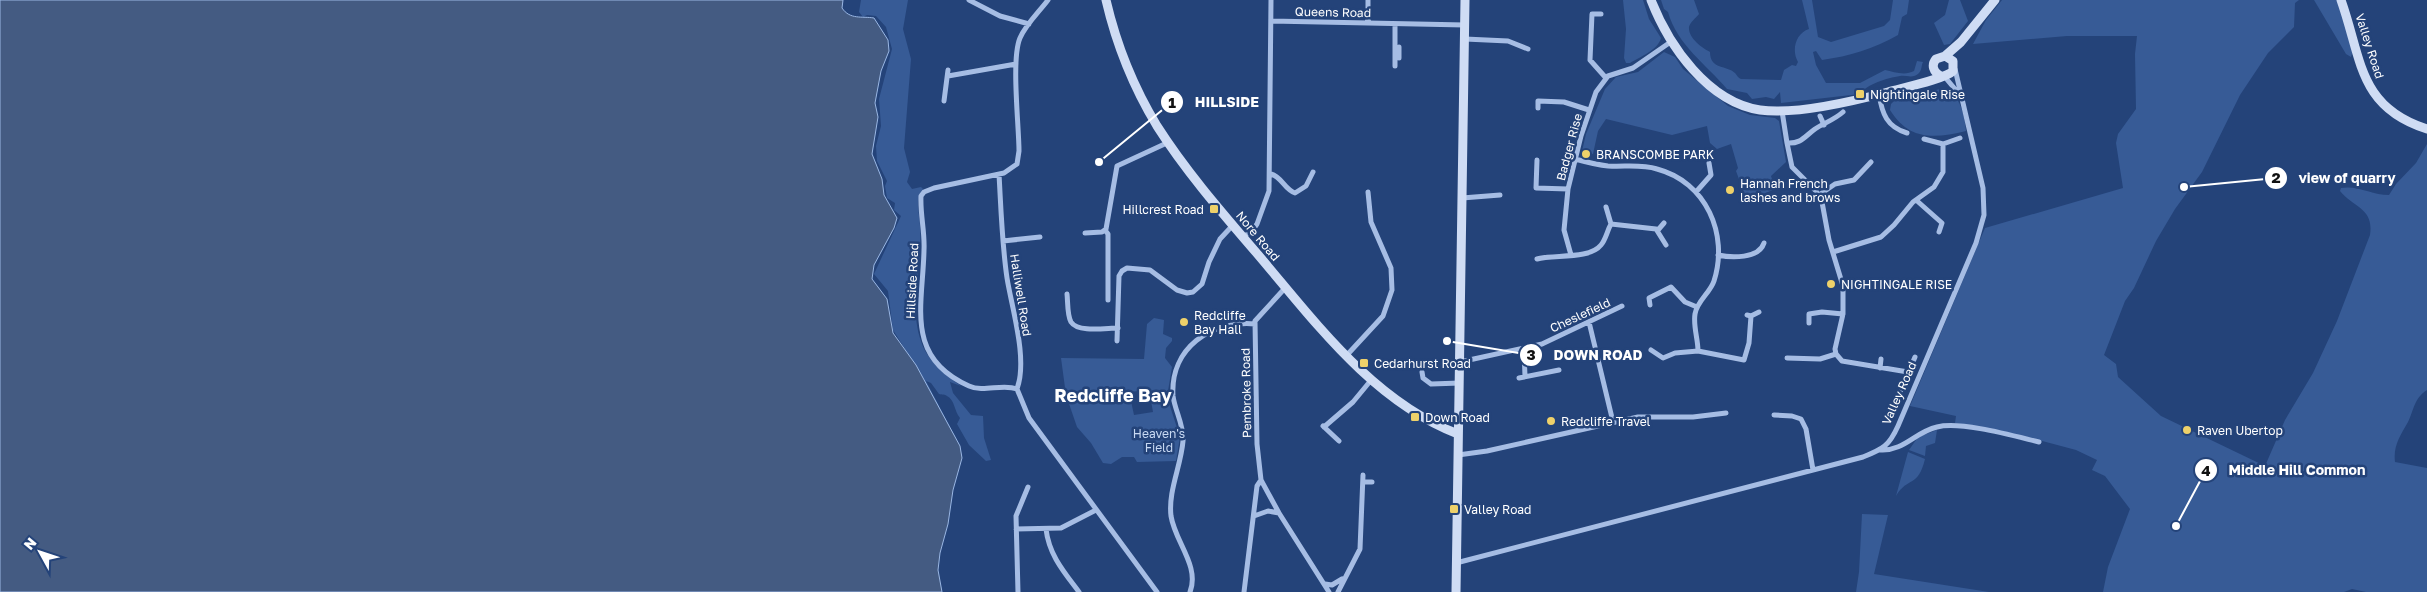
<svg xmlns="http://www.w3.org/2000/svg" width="2427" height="592" font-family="'Golos Text',sans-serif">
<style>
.green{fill:#375b96;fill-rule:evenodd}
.water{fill:#445b82;stroke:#9ab7e4}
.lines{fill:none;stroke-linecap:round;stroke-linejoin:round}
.street{stroke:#a6bde4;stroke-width:5}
.secondary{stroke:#cfdcf4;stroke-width:9}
.poi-dot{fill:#eed16a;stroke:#244379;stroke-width:2}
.labels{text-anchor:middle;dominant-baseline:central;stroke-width:5;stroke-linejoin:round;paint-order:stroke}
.street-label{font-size:12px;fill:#fff;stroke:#244379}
.poi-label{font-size:12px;fill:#fff;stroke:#244379;text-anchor:start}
.park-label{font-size:12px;fill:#c8d9f3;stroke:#244379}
.district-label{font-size:18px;font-weight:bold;fill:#fff;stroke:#244379}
.leader{fill:none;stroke:#fff;stroke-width:2}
.callout-dot{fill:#fff;stroke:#244379;stroke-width:2}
.mark-label{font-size:15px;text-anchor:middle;font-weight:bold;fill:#111}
.callout-label{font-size:14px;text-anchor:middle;font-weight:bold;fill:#fff;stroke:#244379;stroke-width:5;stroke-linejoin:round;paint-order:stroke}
</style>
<rect width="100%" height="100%" fill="#244379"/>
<!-- green -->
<path class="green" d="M843,0L842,8C850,20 861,16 874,18L888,40L889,51L881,71L875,103L878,117L872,154L882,179L884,195L897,218L894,228L874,265L872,279L887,299L893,333L922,376L893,330L888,291L874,274L901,216L894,210L895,203L887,198L885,186L887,181L877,161L876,146L881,126L879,99L892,49L886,27L876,16L867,15L863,17L859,12L861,0H908L903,29L911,59L904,148L910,172L907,182L912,189L921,187L923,189C914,200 920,214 920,226C923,264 908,305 921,341C927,361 945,374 961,386L950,382L953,393L971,415L983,416L984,438L991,460L986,461L969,445L957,424L960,418C954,411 955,400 947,396C945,394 942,395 939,394L931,383L926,381L960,446L962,458L895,461L757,287Z
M1623,0H1643L1649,19L1661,38C1658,50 1640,57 1630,63H1626L1624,58L1626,29Z
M1661,0H1694L1699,14C1696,18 1690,22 1689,27C1688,38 1702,48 1710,52C1710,70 1727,65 1735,73C1737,75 1738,78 1741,79L1781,80L1784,70L1792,65L1796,66L1798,62C1791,50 1796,33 1809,29L1802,0H1812L1818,37L1831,42L1884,26L1890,20L1893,0H1909L1907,14L1902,17L1898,35C1873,49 1850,56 1822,60L1816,51L1813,52L1816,65L1826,83H1860L1885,70C1894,72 1905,76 1914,71L1917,61L1923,62C1921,66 1922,70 1919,73C1913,79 1907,75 1900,76C1887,78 1867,84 1860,94L1781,103L1780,92L1774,99L1766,97L1752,99L1747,93L1727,89C1707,65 1677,45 1668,12L1664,9Z
M1949,0H1960L1968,21L1950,44L1944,45L1934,23L1945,15Z
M2002,0H2299L2295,3L2294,27L2268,53L2240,95L2202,172L2175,209L2156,241L2134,288L2125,301L2104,355L2116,364L2118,377L2161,416L2265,466L2285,420L2313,373L2337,321L2370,235C2374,208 2354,208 2340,191L2341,188C2358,185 2372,195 2389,195L2396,184L2416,163L2427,144V390C2414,398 2414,410 2408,422C2400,436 2393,446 2395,462L2427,468V592H2366L2352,589L2344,592H2103L2108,567L2130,509L2105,476L2092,470L2097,460L2076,450L2031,438L1955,423L1956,416L1910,406L1985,228L2123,188L2116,143L2118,134L2136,109L2135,54L2137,36H2067L1973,44L1986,20Z
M2314,0H2338L2353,50L2351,57L2346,54Z
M1664,52L1675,57L1683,69L1728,106L1750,115L1775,118L1779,121L1786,162L1771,176L1775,189L1747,201L1736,171L1738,168L1731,144L1717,149L1710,143L1707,126L1672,135L1606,119L1598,131L1593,154L1582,151L1586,134L1605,89L1616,77L1638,72Z
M1945,88C1960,95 1965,116 1966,131C1936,138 1910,142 1890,110L1891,104L1896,99Z
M1154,318L1164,320L1163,334L1172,338V341L1166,348L1165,358L1172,367L1167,397L1180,437L1176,461L1137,462L1134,457H1122L1111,464L1103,463L1091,443L1077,427L1066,395L1061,358L1144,359L1147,324ZM1149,390L1153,412L1134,415L1129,392Z
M1937,430L1935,443L1926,446L1925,456L1909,450L1918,437Z
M1908,452L1925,459C1918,488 1908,476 1896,496Z
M1862,514L1888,515L1874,574L1989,592H1856L1859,572Z"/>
<!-- water -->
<path class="water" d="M0,0H843L842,8C850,20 862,16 874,18L888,40L889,51L881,71L875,103L878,117L872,154L882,179L884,195L897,218L894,228L874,265L872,279L887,299L893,333L916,365L948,424L960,446L962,458L953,490L948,524L940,553L938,570L942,592H0Z"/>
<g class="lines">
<!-- street -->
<path class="street" d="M969,0L1000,16L1029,24
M1048,0C1039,12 1026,24 1020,38C1011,59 1019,126 1019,151L1017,164L1004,173L934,188L924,192L921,196C920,214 925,232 924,250C923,305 904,357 969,386C984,393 1002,383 1017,389L1029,418L1157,592
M1601,14H1592L1590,60L1606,78
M1271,21L1465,25
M1368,23V0
M1395,24V66
M1465,39L1508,41L1528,49
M1399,47V58
M948,76L1016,64
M1944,76L1960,95
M1879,94C1882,114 1887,127 1907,133
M944,101L948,70
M1538,108V101L1564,102L1589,110
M1782,111L1787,143C1801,144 1804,137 1815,129C1824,123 1834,120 1843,112
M1820,116L1824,125
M1924,139L1943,144
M1787,143L1792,167L1816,191L1822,202L1829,240L1843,286V314L1822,312L1809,314V323
M1575,159C1586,162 1597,165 1608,166C1625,167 1641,164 1657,169C1706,182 1729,234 1714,281C1710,293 1697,301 1695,314C1693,326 1698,339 1698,351L1675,353L1663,358L1651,350
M1537,160L1536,188L1568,189
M999,174C1001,209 1002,244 1007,278C1012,309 1028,359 1017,389
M1271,174C1282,177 1284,189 1295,193L1306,186L1313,172
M1696,192L1711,175L1709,163
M1819,195L1835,184L1854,180L1871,162
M1462,198L1500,195
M1916,200L1942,223L1939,232
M1606,207L1611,224
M1105,230L1108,234V300
M1658,230L1664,223
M1085,233L1102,232L1106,229L1117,166L1169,142
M1243,237L1252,231L1257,224L1269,191L1271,0
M1003,241L1040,237
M1833,252L1881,237L1894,225L1913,202L1934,187L1943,172V144L1960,138
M1571,255L1564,230L1568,189L1581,136L1596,92L1608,76L1633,68L1672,41
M1718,255C1731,258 1759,259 1764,243
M1537,259C1553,254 1589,260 1601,245C1606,239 1607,231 1611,224L1656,229L1666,245
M1286,287L1255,321L1257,444L1261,480L1279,513L1329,592
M1067,294C1068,302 1067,315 1071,322C1078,333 1106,328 1118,328
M1650,305L1649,298L1671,287L1685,302L1697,307
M1843,314L1835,349L1836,354L1842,361L1908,372
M1751,316L1759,312
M1589,322L1613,422
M1117,341L1119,276L1122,271L1127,268L1150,270L1177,290L1187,293L1193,292L1202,284L1209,262L1220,239L1233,225
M1524,348L1525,377
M1698,351L1744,360L1749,343L1751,316L1747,315
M1347,355L1383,316L1392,290L1391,268L1371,222L1368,192
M1787,358L1820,359L1836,354
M1460,362L1542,344L1622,306
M1880,368L1881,359
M1422,372L1423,378L1431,384L1460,383
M1519,378L1559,370
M1901,390L1915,357
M1774,415L1792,416L1801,419L1806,429L1813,470
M1323,426L1339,441
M1324,427L1353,402L1372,379
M1881,450C1904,451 1915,432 1937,427C1961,421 2014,436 2039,442
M1458,455L1487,451L1638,417H1693L1726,413
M1363,482H1372
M1254,516L1268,511L1279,513
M1016,529L1061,528L1096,510
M1046,529C1049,555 1064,572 1079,592
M1456,563L1863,457C1883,449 1889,446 1898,426L1976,243L1984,215L1983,188L1955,69
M1325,584L1332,585L1342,579
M1018,592L1016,516L1028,487
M1190,592C1200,566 1175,542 1171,516C1168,491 1181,466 1183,441C1184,425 1175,411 1173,396C1170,348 1211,320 1255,324
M1244,592L1257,486L1261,480
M1338,592L1360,549L1363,475"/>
<!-- secondary -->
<path class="secondary" d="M1106,0C1116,43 1134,88 1157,126C1187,173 1224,215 1260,257C1316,323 1374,402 1458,434
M1651,0C1669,46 1708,102 1760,110C1794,115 1854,101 1888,92C1902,88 1945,79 1953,71V61L1945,56L1936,59C1931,65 1933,72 1941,76
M2341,0C2362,59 2358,107 2427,129
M1945,56L1961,42L1995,0
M1456,592L1465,0"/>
</g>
<!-- markers -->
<g class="poi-dot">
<rect x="1855" y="89" width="10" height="10" rx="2.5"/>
<circle cx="1586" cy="154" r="5"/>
<circle cx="1730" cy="190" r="5"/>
<rect x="1209" y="204" width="10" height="10" rx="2.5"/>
<circle cx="1831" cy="284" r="5"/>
<circle cx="1184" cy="322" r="5"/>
<rect x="1359" y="358" width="10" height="10" rx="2.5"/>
<rect x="1410" y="412" width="10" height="10" rx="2.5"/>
<circle cx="1551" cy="421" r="5"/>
<circle cx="2187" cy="430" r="5"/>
<rect x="1449" y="504" width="10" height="10" rx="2.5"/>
</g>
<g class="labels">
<!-- street labels -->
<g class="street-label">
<text transform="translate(1333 12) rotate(1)">Queens Road</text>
<text transform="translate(2370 46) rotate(72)">Valley Road</text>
<text transform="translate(1569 147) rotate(-75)">Badger Rise</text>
<text transform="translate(1258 236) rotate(50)">Nore Road</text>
<text transform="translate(912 281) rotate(-87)">Hillside Road</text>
<text transform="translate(1021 295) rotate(81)">Halliwell Road</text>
<text transform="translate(1580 315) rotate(-25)">Cheslefield</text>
<text transform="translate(1246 393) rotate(-91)">Pembroke Road</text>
<text transform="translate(1899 393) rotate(-66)">Valley Road</text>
</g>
<!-- poi labels -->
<g class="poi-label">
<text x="1870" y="94">Nightingale Rise</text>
<text x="1596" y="154">BRANSCOMBE PARK</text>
<text x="1740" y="183">Hannah French<tspan x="1740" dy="14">lashes and brows</tspan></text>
<text x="1204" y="209" text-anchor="end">Hillcrest Road</text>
<text x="1841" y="284">NIGHTINGALE RISE</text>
<text x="1194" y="315">Redcliffe<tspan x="1194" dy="14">Bay Hall</tspan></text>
<text x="1374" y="363">Cedarhurst Road</text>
<text x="1425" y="417">Down Road</text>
<text x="1561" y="421">Redcliffe Travel</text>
<text x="2197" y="430">Raven Ubertop</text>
<text x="1464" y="509">Valley Road</text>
</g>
<!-- park labels -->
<g class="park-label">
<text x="1159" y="433">Heaven's<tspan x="1159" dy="14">Field</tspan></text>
</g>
<!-- district labels -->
<g class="district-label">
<text x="1113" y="395">Redcliffe Bay</text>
</g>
</g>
<!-- callouts -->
<path class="leader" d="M1099 162L1172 102M2184 187L2276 178M1447 341L1531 355M2176 526L2206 470"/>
<g class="callout-dot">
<circle cx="1099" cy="162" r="5"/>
<circle cx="2184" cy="187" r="5"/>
<circle cx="1447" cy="341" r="5"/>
<circle cx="2176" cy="526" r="5"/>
<circle cx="1172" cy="102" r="12"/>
<circle cx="2276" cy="178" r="12"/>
<circle cx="1531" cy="355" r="12"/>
<circle cx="2206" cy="470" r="12"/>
</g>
<g class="mark-label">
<text x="1172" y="108">1</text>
<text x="2276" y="183">2</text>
<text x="1531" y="360">3</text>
<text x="2206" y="476">4</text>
</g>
<g class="callout-label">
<text x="1227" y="107">HILLSIDE</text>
<text x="2347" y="183">view of quarry</text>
<text x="1598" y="360">DOWN ROAD</text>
<text x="2297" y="475">Middle Hill Common</text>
</g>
<!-- north arrow -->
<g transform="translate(40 552) rotate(310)" stroke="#244379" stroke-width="4" paint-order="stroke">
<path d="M0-4L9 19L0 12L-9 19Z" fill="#ffffff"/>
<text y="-8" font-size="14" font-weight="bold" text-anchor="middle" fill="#ffffff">N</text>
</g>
</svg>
